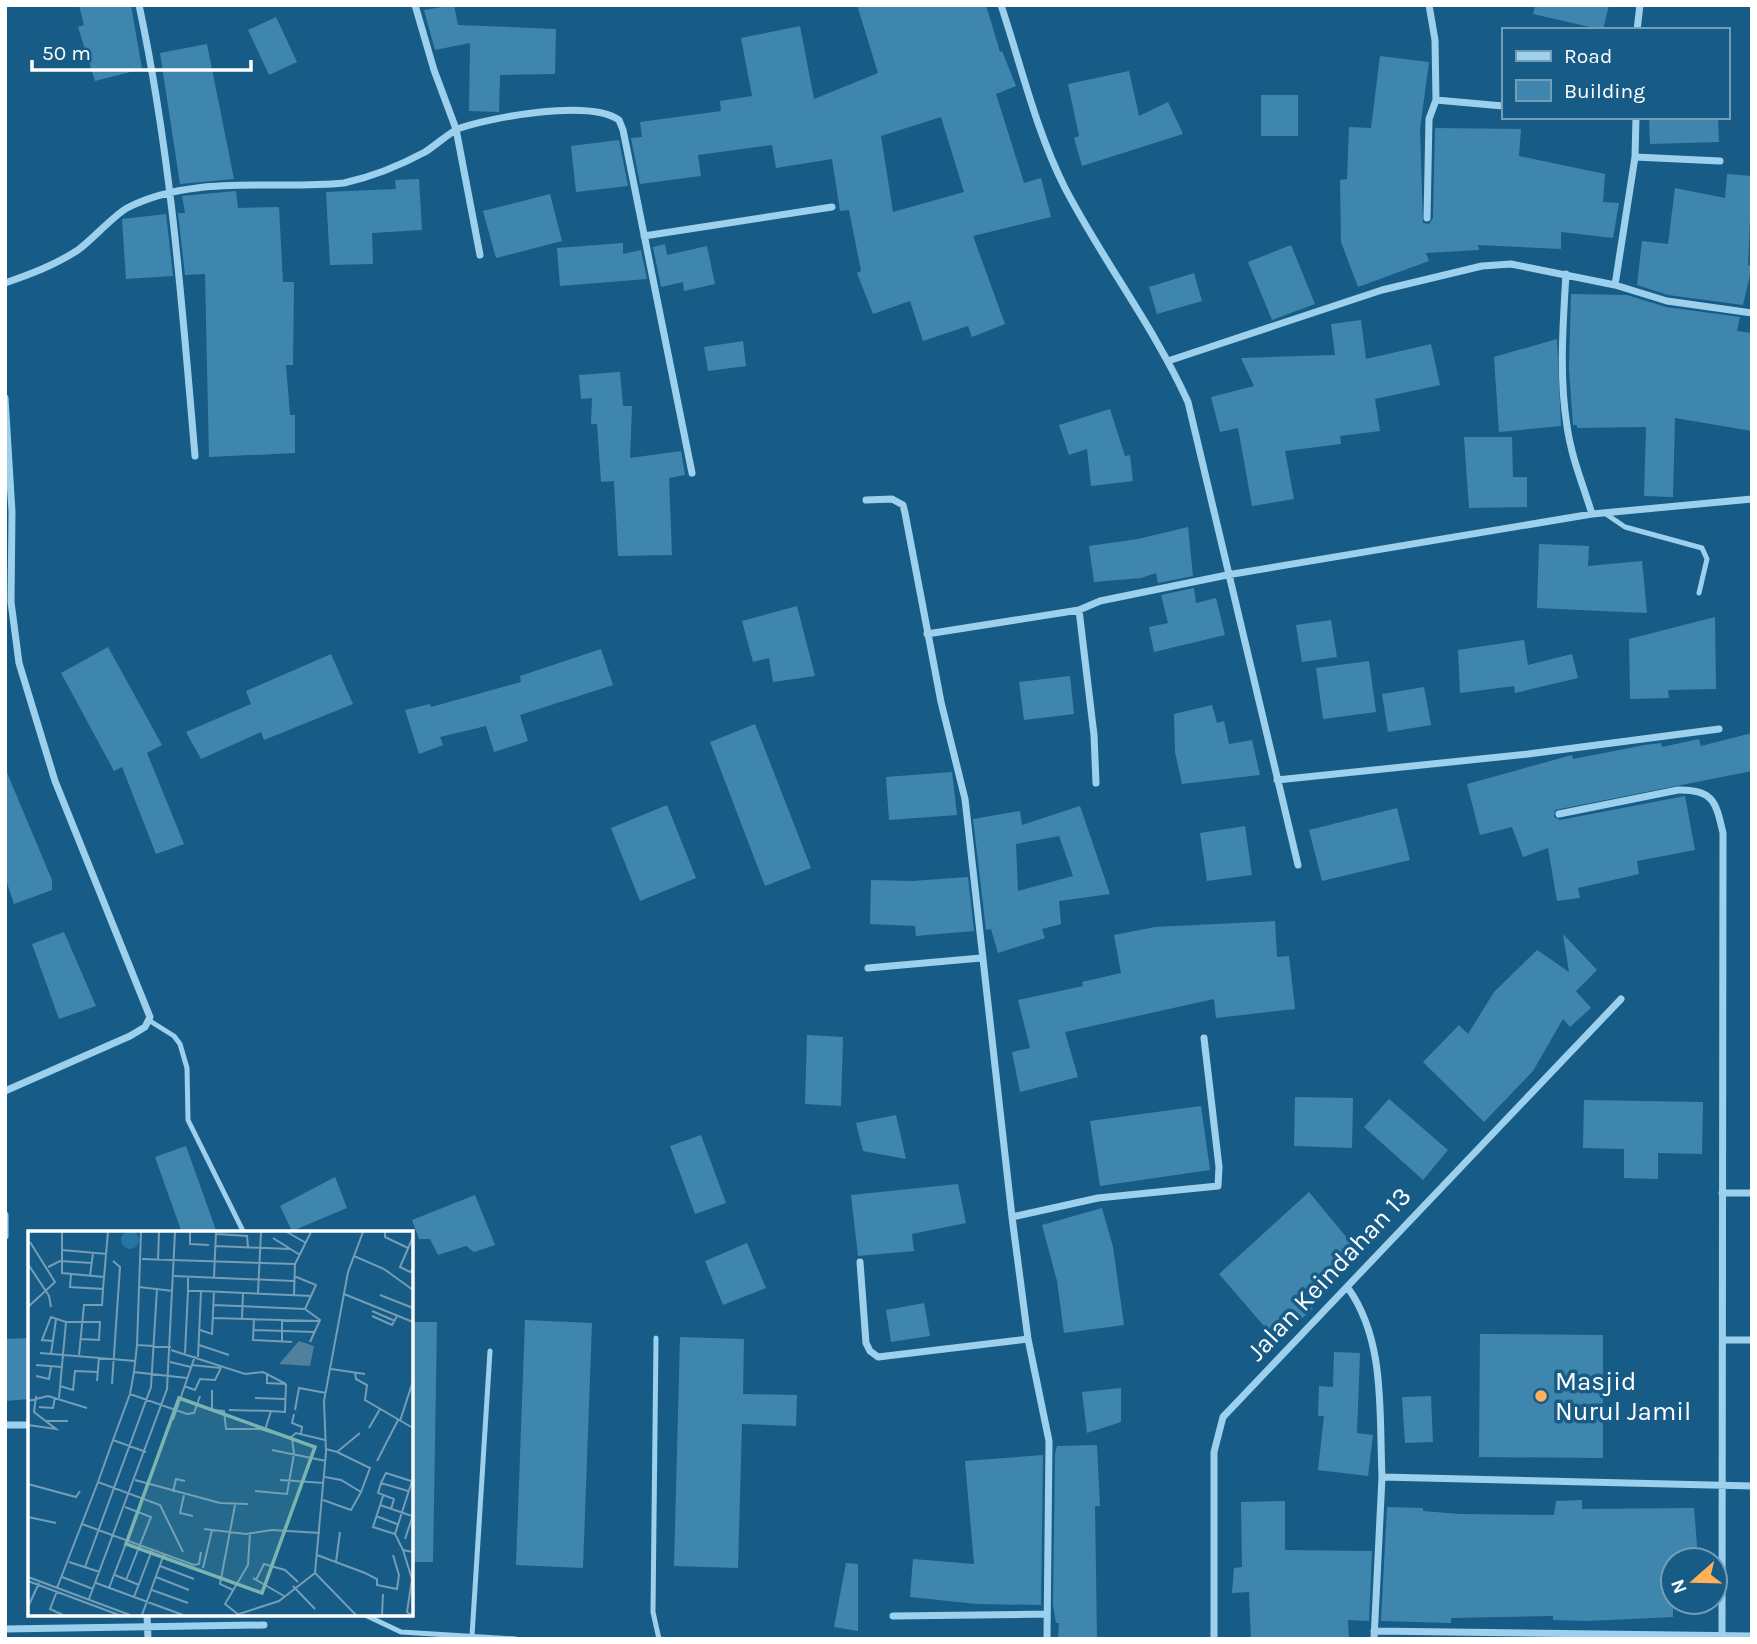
<svg xmlns="http://www.w3.org/2000/svg" width="1757" height="1644" font-family="Karla,sans-serif">
<style>
.building{fill:#3f86af;fill-rule:evenodd}
.lines{fill:none;stroke-linecap:round;stroke-linejoin:round}
.service{stroke:#9cd0ed;stroke-width:5}
.minor{stroke:#9cd0ed;stroke-width:7}
.poi-dot{fill:#ffb058;stroke:#175c86;stroke-width:2.5}
.labels{text-anchor:middle;dominant-baseline:central;stroke-width:7;stroke-linejoin:round;paint-order:stroke}
.street-label{font-size:26px;fill:#fff;stroke:#175c86}
.poi-label{font-size:26px;fill:#fff;stroke:#175c86;text-anchor:start}
.inset-road{fill:none;stroke:#749db6;stroke-width:2}
.view{fill:#7bb4af;fill-opacity:0.15;stroke:#7bb4af;stroke-width:3.5}
.inset-edge{fill:none;stroke:#fff;stroke-width:3.5}
</style>
<rect width="100%" height="100%" fill="#175c86"/>
<!-- building -->
<path class="building" d="M79,5H131L142,69L95,81L78,27L84,25Z
M454,5L458,25L556,29L555,74L500,75L499,112L469,111L470,43L435,50L424,10Z
M857,5H986L1000,52L1002,51L1016,86L996,94L1024,183L1041,178L1051,217L973,236L1005,324L972,337L968,326L923,341L910,301L873,314L857,273L861,271L849,210L840,211L832,159L776,168L772,145L698,155L701,176L640,184L631,138L642,137L640,122L721,111L720,101L752,96L741,38L800,26L814,99L878,73ZM941,117L964,192L893,212L881,136Z
M1535,5H1609L1603,30L1533,14Z
M276,17L297,62L269,75L248,30Z
M207,44L234,179L180,184L160,53Z
M1380,56L1429,62L1420,129L1423,223L1429,224L1433,218L1435,128L1521,129L1519,156L1605,174L1603,202L1619,203L1613,238L1561,232V249L1478,245L1479,250L1426,253L1429,261L1358,287L1341,242L1340,180L1347,179L1349,127L1371,128Z
M1129,71L1139,116L1168,102L1183,134L1082,166L1074,138L1079,136L1068,84Z
M1261,95H1298V136H1261Z
M1649,117H1718L1719,142L1650,144Z
M619,140L628,186L576,192L571,146Z
M1727,174L1752,176L1748,265L1752,266L1743,305L1668,295L1637,285L1642,241L1668,244L1675,188L1725,198Z
M419,179L422,230L372,233L373,264L330,265L326,192L396,189L395,180Z
M236,191L238,208L279,207L283,282H294L293,365H286L290,415H295V453L209,457L205,274L185,275L178,213H185L182,196Z
M550,194L562,241L496,258L483,211Z
M166,214L173,276L126,279L122,219Z
M623,243V254L641,250L647,279L560,286L557,248Z
M665,244L667,255L707,246L715,284L684,291L683,282L661,287L653,247Z
M1291,245L1315,304L1272,320L1248,262Z
M1194,273L1202,301L1157,314L1149,287Z
M1571,294L1627,295L1666,307L1740,317L1737,331L1752,333V431L1675,418L1673,497L1644,496L1646,427L1577,428V425H1573L1569,369Z
M1361,320L1366,359L1431,344L1440,385L1375,399L1380,431L1340,436L1341,444L1285,451L1294,499L1252,506L1238,428L1220,432L1211,397L1254,386L1241,358L1335,355L1331,324Z
M1557,339L1561,426L1499,432L1494,357Z
M743,341L746,366L708,371L704,347Z
M620,372L623,406H632L630,458L681,451L685,475L669,478L672,555L618,556L614,481L601,482L597,424H591L592,398L581,399L579,375Z
M1110,409L1125,456L1130,455L1133,481L1091,486L1087,449L1069,455L1059,425Z
M1464,437H1512L1513,477H1527V507L1469,508Z
M1188,527L1193,576L1158,583L1156,573L1141,578L1094,582L1089,546L1138,539Z
M1539,544L1589,546L1588,566L1642,561L1647,613L1537,608Z
M1194,588L1196,603L1216,598L1225,635L1154,652L1149,627L1168,623L1161,595Z
M797,606L815,676L773,682L769,658L753,662L742,621Z
M1715,617L1716,689L1668,690L1669,698L1630,699L1629,639Z
M1331,620L1337,657L1302,662L1296,625Z
M1524,640L1528,665L1572,654L1578,678L1515,693L1514,686L1460,693L1458,650Z
M108,647L162,745L147,753L184,844L156,854L122,767L114,771L61,673Z
M601,649L613,685L520,715L528,741L494,752L486,726L440,737L443,745L419,754L405,710L430,704L431,707L521,682L520,676Z
M331,654L353,704L264,740L261,732L201,759L186,732L251,704L246,691Z
M1369,661L1376,712L1323,719L1316,668Z
M1070,676L1074,714L1024,720L1019,682Z
M1424,687L1431,725L1388,732L1382,694Z
M1212,705L1217,723L1224,721L1229,744L1252,740L1260,775L1182,784L1175,752L1174,714Z
M755,724L811,868L765,886L710,742Z
M1752,733V771L1555,810L1554,817L1560,820L1685,796L1695,850L1637,861L1639,874L1578,888L1580,898L1557,901L1548,848L1523,857L1512,827L1480,835L1467,784L1572,755L1573,759L1645,745L1661,743L1662,747L1699,739L1701,746Z
M5,768L52,880V890L14,904L5,877Z
M952,772L957,815L889,820L886,777Z
M667,805L696,878L640,901L611,828Z
M1080,806L1110,894L1059,901L1061,924L1042,929L1045,938L998,953L991,929L986,930L973,819L1020,811L1022,825ZM1059,836L1073,876L1018,891L1016,844Z
M1397,808L1410,860L1322,881L1309,830Z
M1245,826L1252,875L1207,881L1200,833Z
M968,877L974,931L916,936L915,926L870,924L871,880L912,881Z
M1275,921L1277,957L1289,956L1295,1009L1216,1018L1214,999L1065,1032L1078,1077L1020,1092L1012,1052L1030,1048L1018,1000L1083,986L1082,982L1121,973L1114,935L1155,927Z
M64,932L96,1006L59,1019L32,944Z
M1563,934L1597,970L1576,991L1591,1008L1570,1027L1563,1019L1533,1071L1484,1122L1423,1062L1459,1025L1468,1034L1494,992L1537,950L1569,972Z
M807,1035L843,1037L841,1106L805,1104Z
M1295,1097L1353,1098L1352,1148L1294,1146Z
M1389,1099L1448,1150L1423,1180L1364,1127Z
M1584,1100L1703,1102L1702,1154L1658,1153V1179L1624,1178V1149L1583,1148Z
M1201,1106L1210,1170L1100,1186L1090,1121Z
M896,1115L906,1159L863,1151L856,1123Z
M701,1135L726,1203L695,1214L670,1146Z
M186,1146L217,1233H182L155,1157Z
M335,1177L347,1208L292,1231L280,1206Z
M958,1184L966,1223L912,1234L914,1251L858,1256L851,1195Z
M1309,1192L1357,1250L1302,1296L1313,1309L1276,1340L1219,1274Z
M475,1195L495,1245L474,1252L466,1246L438,1255L430,1239H419L412,1220Z
M1102,1208L1113,1247L1124,1325L1064,1333L1057,1281L1042,1225Z
M747,1243L766,1288L723,1305L705,1261Z
M924,1303L930,1336L891,1342L886,1310Z
M525,1320L592,1323L583,1568L516,1565Z
M411,1322H437L433,1562H411Z
M1480,1334L1603,1335V1458L1479,1457Z
M680,1337L744,1339L743,1394L797,1395L796,1426L742,1424L738,1568L674,1566Z
M30,1338V1399L5,1401V1339Z
M1334,1352L1360,1353L1357,1433L1373,1435L1368,1476L1318,1470L1324,1416H1318L1319,1386L1333,1387Z
M1121,1388V1422L1087,1433L1082,1392Z
M1431,1396L1433,1442L1405,1443L1402,1397Z
M1097,1445L1100,1506H1095L1097,1639H1058L1059,1623H1056L1053,1605L1055,1454L1057,1446Z
M1043,1455L1041,1605L977,1604L910,1597L913,1559L974,1564L965,1461Z
M1582,1500V1509L1694,1508L1698,1558H1673V1617L1587,1621L1553,1620V1616L1451,1618V1623L1381,1621L1387,1507L1423,1508V1511L1460,1514L1554,1515L1556,1501Z
M1285,1501V1550L1372,1551L1369,1621L1348,1620L1349,1639H1251L1249,1592L1232,1593L1234,1568L1242,1567L1241,1502Z
M846,1563L858,1564V1631L834,1627Z"/>
<g class="lines">
<!-- service -->
<path class="service" d="M1606,514L1625,527L1702,548L1707,559L1699,593
M150,1021L174,1036L180,1044L187,1068L188,1120L244,1233
M656,1338L653,1612L659,1639
M363,1614L401,1632L516,1639
M472,1636L490,1351"/>
<!-- minor -->
<path class="minor" d="M139,5C171,154 182,305 195,456
M415,5L434,70L456,129L480,255
M1001,5C1021,65 1036,131 1065,188C1103,261 1154,327 1188,402L1298,865
M1429,5L1435,40L1436,100L1503,106
M1637,30L1640,5
M1635,157L1636,117
M1427,218L1429,119L1436,100
M644,236L832,207
M1566,274C1563,324 1559,376 1567,426C1571,456 1583,485 1592,514
M5,283C31,274 55,265 78,250C93,239 113,216 127,208C193,174 273,190 344,183C371,177 399,166 425,152C435,146 451,131 460,128C494,117 589,99 619,120L623,130L692,473
M1615,285L1635,157L1720,161
M1168,361L1382,290L1482,266L1511,264L1615,285L1667,301L1752,313
M5,398L12,512L11,602L19,663L55,781L150,1017L145,1027L130,1036L5,1091
M866,500L892,499L903,505L905,513L941,702L965,799L1012,1217L1028,1339L1049,1441L1047,1639
M1079,610L1094,735L1096,783
M927,634L1079,610L1100,601L1227,575L1592,514L1752,499
M1277,780L1528,754L1719,729
M1559,814L1678,790C1714,789 1716,803 1723,833L1722,1639
M868,968L981,958
M1722,1193H1752
M5,1215V1236
M1012,1217L1098,1198L1218,1186L1219,1167L1204,1038
M860,1262L866,1343L870,1351L878,1357L1028,1339
M1348,1288C1386,1341 1379,1414 1382,1477
M1724,1340H1752
M5,1425H30
M147,1614L148,1639
M893,1616L1047,1614
M5,1629L264,1625
M1374,1631L1752,1636
M1214,1639V1452L1223,1417L1621,999
M1374,1639L1382,1477L1752,1486"/>
</g>
<!-- markers -->
<circle class="poi-dot" cx="1541" cy="1396" r="7"/>
<g class="labels">
<!-- street labels -->
<g class="street-label">
<text transform="translate(1329 1274) rotate(-47)">Jalan Keindahan 13</text>
</g>
<!-- poi labels -->
<g class="poi-label">
<text x="1555" y="1381">Masjid<tspan x="1555" dy="30">Nurul Jamil</tspan></text>
</g>
</g>
<!-- overview -->
<g transform="translate(28 1231)">
<rect width="385" height="385" fill="#175c86"/>
<path d="M93 9a9 9 0 1 1 18 0a9 9 0 1 1-18 0Z" fill="#2675a3"/>
<path d="M271,110L286,115L282,135L251,133Z" fill="#4f819f"/>
<path class="inset-road" d="M34,1V42L76,46M162,1V13L181,14M259,1L278,12M357,1V6L380,17M188,3L219,5L220,16M385,6L372,36L382,41L385,38M245,7L272,24M187,15L262,18M34,19L79,23M326,25L356,38L385,59M114,28L267,33M130,29L131,1M0,33L21,65L23,76M20,36L32,30L64,32M43,43L42,56L75,58L74,74H56L51,124M62,45L65,22M146,45L266,50M266,45L288,54L277,78M160,46V60H173L170,126M186,46L188,1M111,56L145,60M75,58L80,1M173,60L284,65M230,62L233,1M316,63L385,91M266,64L267,33L283,1M352,64L385,77M185,74L277,78M0,76L27,51L2,11M277,78L292,89L282,111M344,80L367,90M344,85L364,94L369,85M185,87L291,90M214,87L215,62M226,87L225,109L264,111M254,88V110M38,91H72L71,109L52,108M172,99L184,103L186,60M225,99L286,101M25,110L14,109L23,86L38,91L31,167M109,114L113,1M171,114L201,124M143,116L109,114L106,141L159,147M143,119L217,143L235,141L258,153M12,122L107,130M157,122L160,60M23,123L28,88M142,131L163,136M8,134L34,136M163,134L193,137M303,138L337,143M327,141L328,148L339,154L337,169L385,197M239,142V152L258,153M8,145L21,148L23,136M69,150L71,126M84,153L92,36L85,30M32,155L45,159L47,140L70,141M156,155L167,159L172,148L187,149L193,137M184,159V179L196,180L198,198H232L262,207L268,202L297,209M102,163L106,141M227,167L257,168M0,170L20,165L59,177M11,176L25,177L27,166M201,179L243,180M267,179L271,157L298,162M266,183L264,192L274,196L273,203M145,189L167,125M17,190H40M372,190L385,150M0,194L28,198L6,181L8,165M341,197L352,178M237,199L243,180L257,181L258,153M85,209L102,163L159,183L166,182L172,165M298,218L309,221L332,202M244,219L298,230M309,221L342,237L333,261M349,230L370,189M107,249L192,272L220,273M252,249L296,252M384,250L367,303L375,319L385,321M70,251L85,209L118,221M353,252L350,262L366,268L363,278M0,253L48,266L52,260M227,260L259,263L266,223L264,207M380,260L353,252L358,242L383,250M145,261L148,248L157,250M156,264L152,282L165,285M355,265L345,296L367,303M295,269L323,279L333,261L313,249L297,246M352,274L384,285M97,276L123,286L98,349M348,285L369,293M0,286L28,292M54,293L166,334L171,333L173,321M176,298L218,303L244,299L292,302M377,308L385,284M375,319L384,348L379,381L384,384M289,324L337,342L349,348V354L369,358L371,344L365,324M41,331L72,341M308,331L312,301M132,335L166,348M57,336L123,156L129,58M175,337L184,299M87,344L111,354M0,346L102,384M34,346L65,358M128,346L161,359M225,347L256,365M228,349L236,333L257,339L270,351M0,350L91,384M68,352L155,384M265,355L287,378M29,357L70,251L132,274L155,321M81,357L110,281M124,359L160,372M205,359L192,353L207,274M29,360L22,378L35,384M106,366L124,319M61,368L139,158L147,1M0,376L11,352M211,383L251,370L287,342M114,384L136,323M211,384L197,373L220,334L222,302M328,384L287,342L298,221L296,170L320,41L335,1M354,384L355,363"/>
<path class="view" d="M151,167L287,216L234,362L98,313Z"/>
<rect width="385" height="385" class="inset-edge"/>
</g>
<!-- border -->
<rect width="1757" height="1644" fill="none" stroke="#ffffff" stroke-width="14"/>
<!-- legend -->
<rect x="1502" y="28" width="228" height="91" fill="#175c86" stroke="#749db6" stroke-width="2"/>
<rect x="1516" y="51" width="35" height="10" fill="#9cd0ed" stroke="#749db6" stroke-width="2"/>
<text x="1564" y="63" font-size="21" fill="#ffffff">Road</text>
<rect x="1516" y="80" width="35" height="21" fill="#3f86af" stroke="#749db6" stroke-width="2"/>
<text x="1564" y="98" font-size="21" fill="#ffffff">Building</text>
<!-- north arrow -->
<g transform="translate(1694 1581) rotate(250)"><circle r="33" fill="#175c86" stroke="#749db6" stroke-width="2"/>
<path d="M0-5L12 26L0 18L-12 26Z" fill="#ffb058"/>
<text y="-10" font-size="19" font-weight="bold" text-anchor="middle" fill="#ffffff">N</text>
</g>
<!-- scale -->
<path d="M32 60v10h219v-10" fill="none" stroke="#ffffff" stroke-width="3.5"/>
<text x="42" y="60" font-size="21" fill="#ffffff" stroke="#175c86" stroke-width="5" paint-order="stroke">50 m</text>
</svg>
